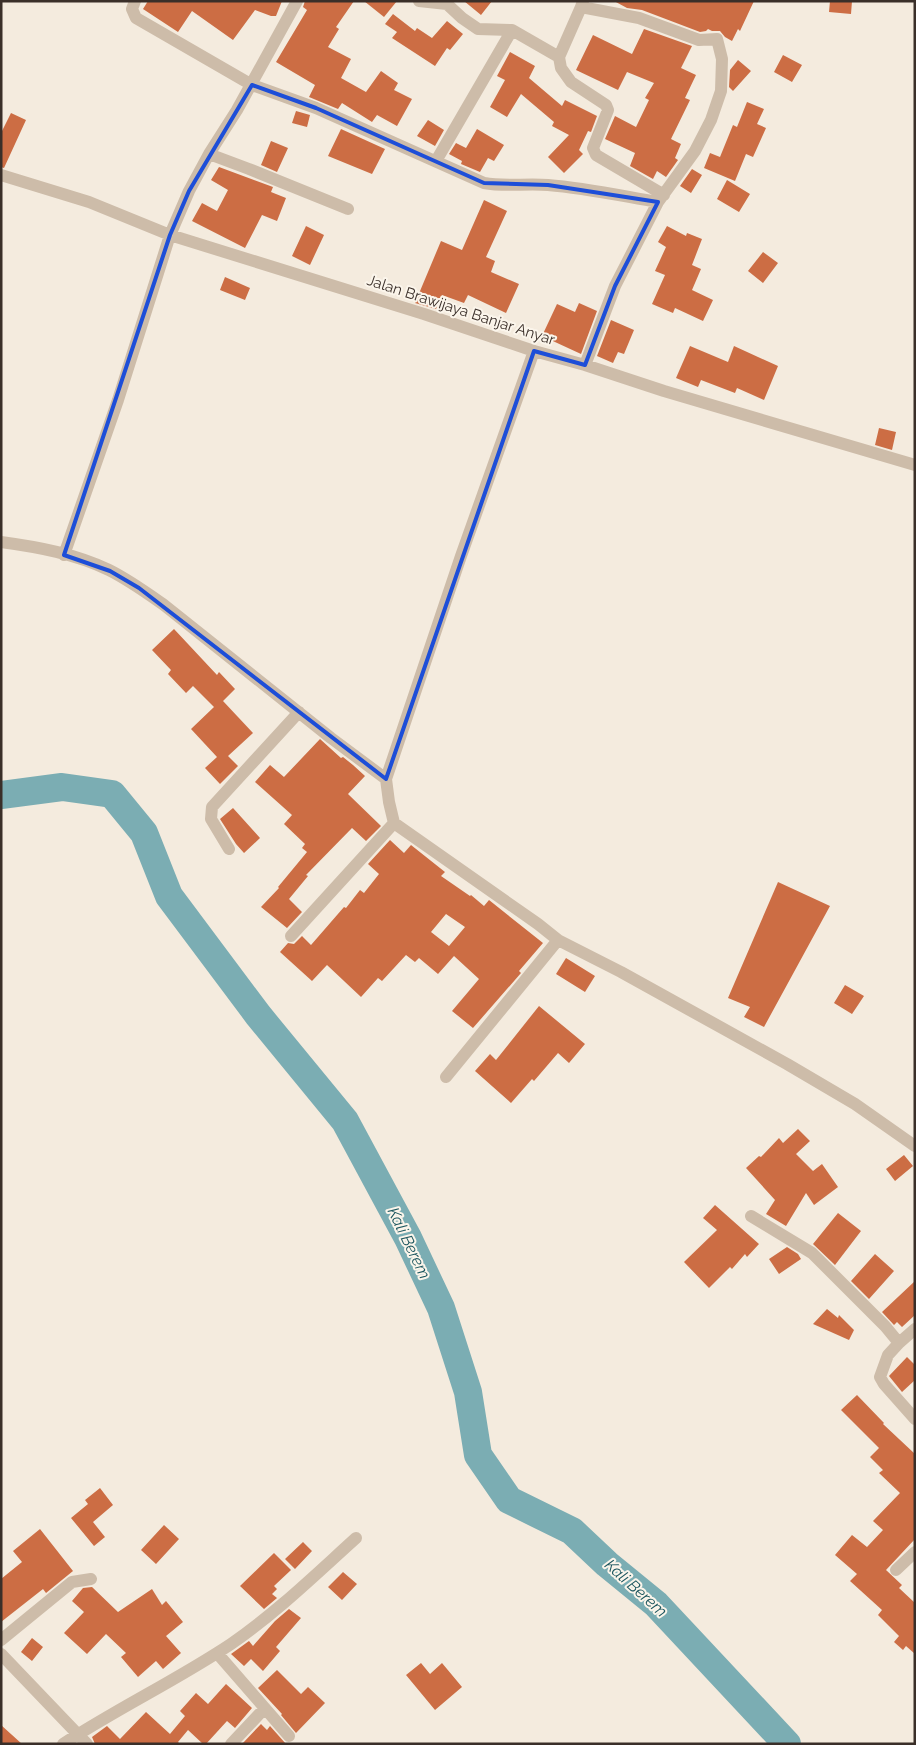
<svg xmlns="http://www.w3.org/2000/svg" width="916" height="1745" font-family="Raleway,sans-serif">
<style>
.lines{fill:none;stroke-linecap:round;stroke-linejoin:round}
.river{stroke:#7badb3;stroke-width:28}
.building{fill:#cc6d44;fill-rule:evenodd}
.minor{stroke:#cdbca9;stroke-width:12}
.marked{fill:none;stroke:#1d4ed8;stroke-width:4;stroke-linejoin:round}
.labels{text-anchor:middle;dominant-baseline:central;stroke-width:4;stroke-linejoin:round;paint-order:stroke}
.street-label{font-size:15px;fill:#3a2f29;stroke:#fbf5eb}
.water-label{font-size:16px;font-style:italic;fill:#1c565e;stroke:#fbf5eb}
</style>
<rect width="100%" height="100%" fill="#f4ebde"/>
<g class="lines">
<!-- river -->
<path class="river" d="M1,795L62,787L112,794L144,833L169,896L258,1015L345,1121L408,1238L441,1308L468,1392L478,1455L509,1500L572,1531L607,1564L656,1604L787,1744"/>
</g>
<!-- building -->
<path class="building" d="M148,1H282L276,16H271L255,10L233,40L192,11L178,32L143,9Z
M305,1H354L336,27L339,29L328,47L351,59L341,78L366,92L381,71L398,83L394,90L412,99L397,126L377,115L372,122L342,103L338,109L309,97L315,85L276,62L307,10L303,7Z
M364,1H397L384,17Z
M464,1H492L481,15Z
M614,1H754L740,31L738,29L732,41L725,37L720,31H712L708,29L706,31L700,32L642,10L627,8Z
M830,1H852L851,14L829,12Z
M393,14L415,31L417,28L432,38L447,21L463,34L450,50L447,48L435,66L392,38L397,32L385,24Z
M644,29L692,46L681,68L696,75L685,98L690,100L671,139L681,144L675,158L678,160L666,177L657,171L653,179L630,166L635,153L605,139L615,116L636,127L649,100L645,98L654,83L627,72L618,90L576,70L593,35L632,54Z
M510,52L535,66L529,78L562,106L565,100L597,116L591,132L588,131L579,150L583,154L564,173L548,157L569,135L552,126L554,122L521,94L507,117L490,107L505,80L497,76Z
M783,55L802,65L792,82L774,72Z
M738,60L751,71L733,91L729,87L730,70Z
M747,102L764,109L757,124L766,128L753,157L746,154L735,181L704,168L710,153L720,157L733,125L737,127Z
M296,111L310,115L307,127L292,123Z
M11,113L26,120L4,168L1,167V133Z
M428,120L444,130L435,146L417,136Z
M341,129L385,149L372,174L328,156Z
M477,129L504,145L494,161L488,158L480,172L461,164L462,161L449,154L456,143L466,148Z
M271,141L288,148L277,172L261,165Z
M219,167L273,187L271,192L286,198L277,221L262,215L245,248L192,221L202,203L217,211L228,190L211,180Z
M692,169L702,175L691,193L680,186Z
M727,180L750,194L739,212L717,199Z
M484,200L507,211L486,257L495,261L491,272L519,284L506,313L468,295L464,303L442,295L436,309L415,303L441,241L462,250Z
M306,226L324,235L310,265L292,256Z
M667,226L686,236L687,233L702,239L692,265L701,269L692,290L713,300L703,321L675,308L673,313L652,304L665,275L655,271L666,247L658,242Z
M763,252L778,263L763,283L748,271Z
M225,277L250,288L245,300L220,290Z
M579,303L597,311L581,354L542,336L557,304L575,312Z
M611,320L634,330L624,354L618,352L613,363L597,356Z
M690,346L728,362L734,346L778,366L764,400L737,388L735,393L701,380L698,387L676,378Z
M879,428L896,432L892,450L875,445Z
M174,629L217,675L219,672L235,689L223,701L253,733L228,756L238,766L220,784L205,768L217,757L191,729L214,707L193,686L186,693L168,674L171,670L152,650Z
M320,739L341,758L343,757L353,765L365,776L348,794L381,826L366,841L352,828L306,875L308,876L289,899L302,912L287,928L261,907L279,888L278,887L307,852L302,848L305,844L284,824L292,815L255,782L270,765L284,777Z
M233,808L260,838L244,853L236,844L220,819Z
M390,840L404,853L411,845L445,872L441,876L470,896L471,895L484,906L489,900L543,943L519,971L521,973L473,1028L452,1011L479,979L454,956L438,974L419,958L415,962L406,955L382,981L378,978L361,997L327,965L312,981L280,952L288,943L294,944L302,936L311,945L344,907L346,908L360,890L364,893L379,874L368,864ZM446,914L465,927L449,946L431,932Z
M778,882L830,906L764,1027L744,1017L750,1007L728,998Z
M566,958L595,976L585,992L556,974Z
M845,985L864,996L852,1014L834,1003Z
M539,1006L585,1044L569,1063L558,1053L534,1081L532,1079L511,1103L475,1071L490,1054L496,1060Z
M798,1129L810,1141L796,1154L813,1171L822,1164L838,1187L814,1205L806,1193L786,1226L766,1214L775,1200L746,1168L759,1156L761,1157L779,1138L783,1143Z
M904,1155L913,1166L895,1181L886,1169Z
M715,1205L759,1244L747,1257L745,1254L732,1269L730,1267L709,1288L684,1262L717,1230L703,1218Z
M838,1213L861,1231L835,1265L813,1244Z
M787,1247L798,1254L801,1259L779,1274L769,1259Z
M875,1254L894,1271L869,1299L851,1281Z
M915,1281V1315L902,1327L897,1322L894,1325L882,1312Z
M827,1309L838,1318L839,1315L854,1330L849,1340L813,1324Z
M907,1357L915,1365V1380L902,1392L889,1376Z
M857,1395L884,1423L883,1424L915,1454V1539L886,1570L902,1585L899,1588L915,1603V1654L906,1646L903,1650L894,1642L899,1636L878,1615L882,1610L850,1581L857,1574L835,1555L852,1535L867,1547L883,1530L873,1521L900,1493L879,1473L883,1470L870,1457L879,1448L841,1410Z
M100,1488L113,1505L93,1522L105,1537L94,1546L71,1518L88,1504L85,1500Z
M164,1525L179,1539L156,1564L141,1550Z
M40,1529L73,1571L46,1593L43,1589L1,1622V1579L22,1562L13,1551Z
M303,1542L312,1551L295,1569L285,1559Z
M274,1553L291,1570L274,1586L277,1589L272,1594L277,1598L264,1609L240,1586Z
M343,1572L357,1584L342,1600L328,1587Z
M92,1587L118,1612L152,1589L162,1605L166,1601L183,1622L166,1636L181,1653L163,1669L156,1661L138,1677L121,1657L126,1653L106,1634L87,1654L64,1633L84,1612L72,1601L83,1588Z
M289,1609L301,1618L276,1647L280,1651L263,1671L251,1659L244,1666L231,1654L249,1641L253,1646L275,1621Z
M32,1638L43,1647L32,1661L21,1652Z
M421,1663L430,1674L442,1663L462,1687L435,1710L406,1675Z
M277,1670L301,1694L308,1687L325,1703L296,1733L281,1715L282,1714L258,1688Z
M226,1684L252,1708L235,1728L227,1721L206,1744H203L188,1730L178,1742L180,1744H95L92,1737L107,1726L120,1739L146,1712L170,1734L185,1716L180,1711L196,1693L208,1704Z
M261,1724L267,1730L270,1726L286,1744H242Z
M1,1725L22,1744H1Z"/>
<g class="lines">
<!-- minor -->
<path class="minor" d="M135,1L132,9L136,18L252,85L316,108L484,183C504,187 527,183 548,185C585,188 622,196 658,202
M419,1L447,4L462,18L478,29L512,30L559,57
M583,1L581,7L639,18L699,40L717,39L722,59L721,91L711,120L695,151L658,202L615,286L585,365
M581,7L559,57L561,68L571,82L606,105L608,110L593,148L596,155L664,195
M209,154L249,169L348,209
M436,161L512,30
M1,175L89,202L170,235L424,314L534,351L585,365L664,391L915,465
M534,351L461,556L386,779L389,802L394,823L538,924L558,940L621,972L787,1064L855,1104L915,1146
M1,542C38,547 76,554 109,570C129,580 147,593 164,605L331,738L386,779
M64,555L118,400L170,235L189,191L209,154L237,110L297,1
M229,849L211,819L212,807L299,712
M291,936L394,823
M446,1077L558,940
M751,1216L812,1253L885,1326L899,1343L888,1355L880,1377L884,1384L915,1419
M899,1343L915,1329
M896,1570L915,1552
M1,1640L72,1582L91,1579
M217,1653L289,1736
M1,1654L87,1744
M63,1744C118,1708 177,1680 231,1644C276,1613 315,1575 356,1538
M231,1744L265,1708"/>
</g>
<!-- marked area -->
<path class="marked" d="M252,85L316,108L484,183L548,185L658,202L615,286L585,365L534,351L386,779L139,588L110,571L64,555L170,235L189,191Z"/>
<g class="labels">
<!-- street labels -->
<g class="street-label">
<text transform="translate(461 310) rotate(18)">Jalan Brawijaya Banjar Anyar</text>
</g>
<!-- water labels -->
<g class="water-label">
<text transform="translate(409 1243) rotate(64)">Kali Berem</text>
<text transform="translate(636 1588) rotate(42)">Kali Berem</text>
</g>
</g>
<!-- border -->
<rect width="916" height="1745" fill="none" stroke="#3a2f29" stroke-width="5"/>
</svg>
